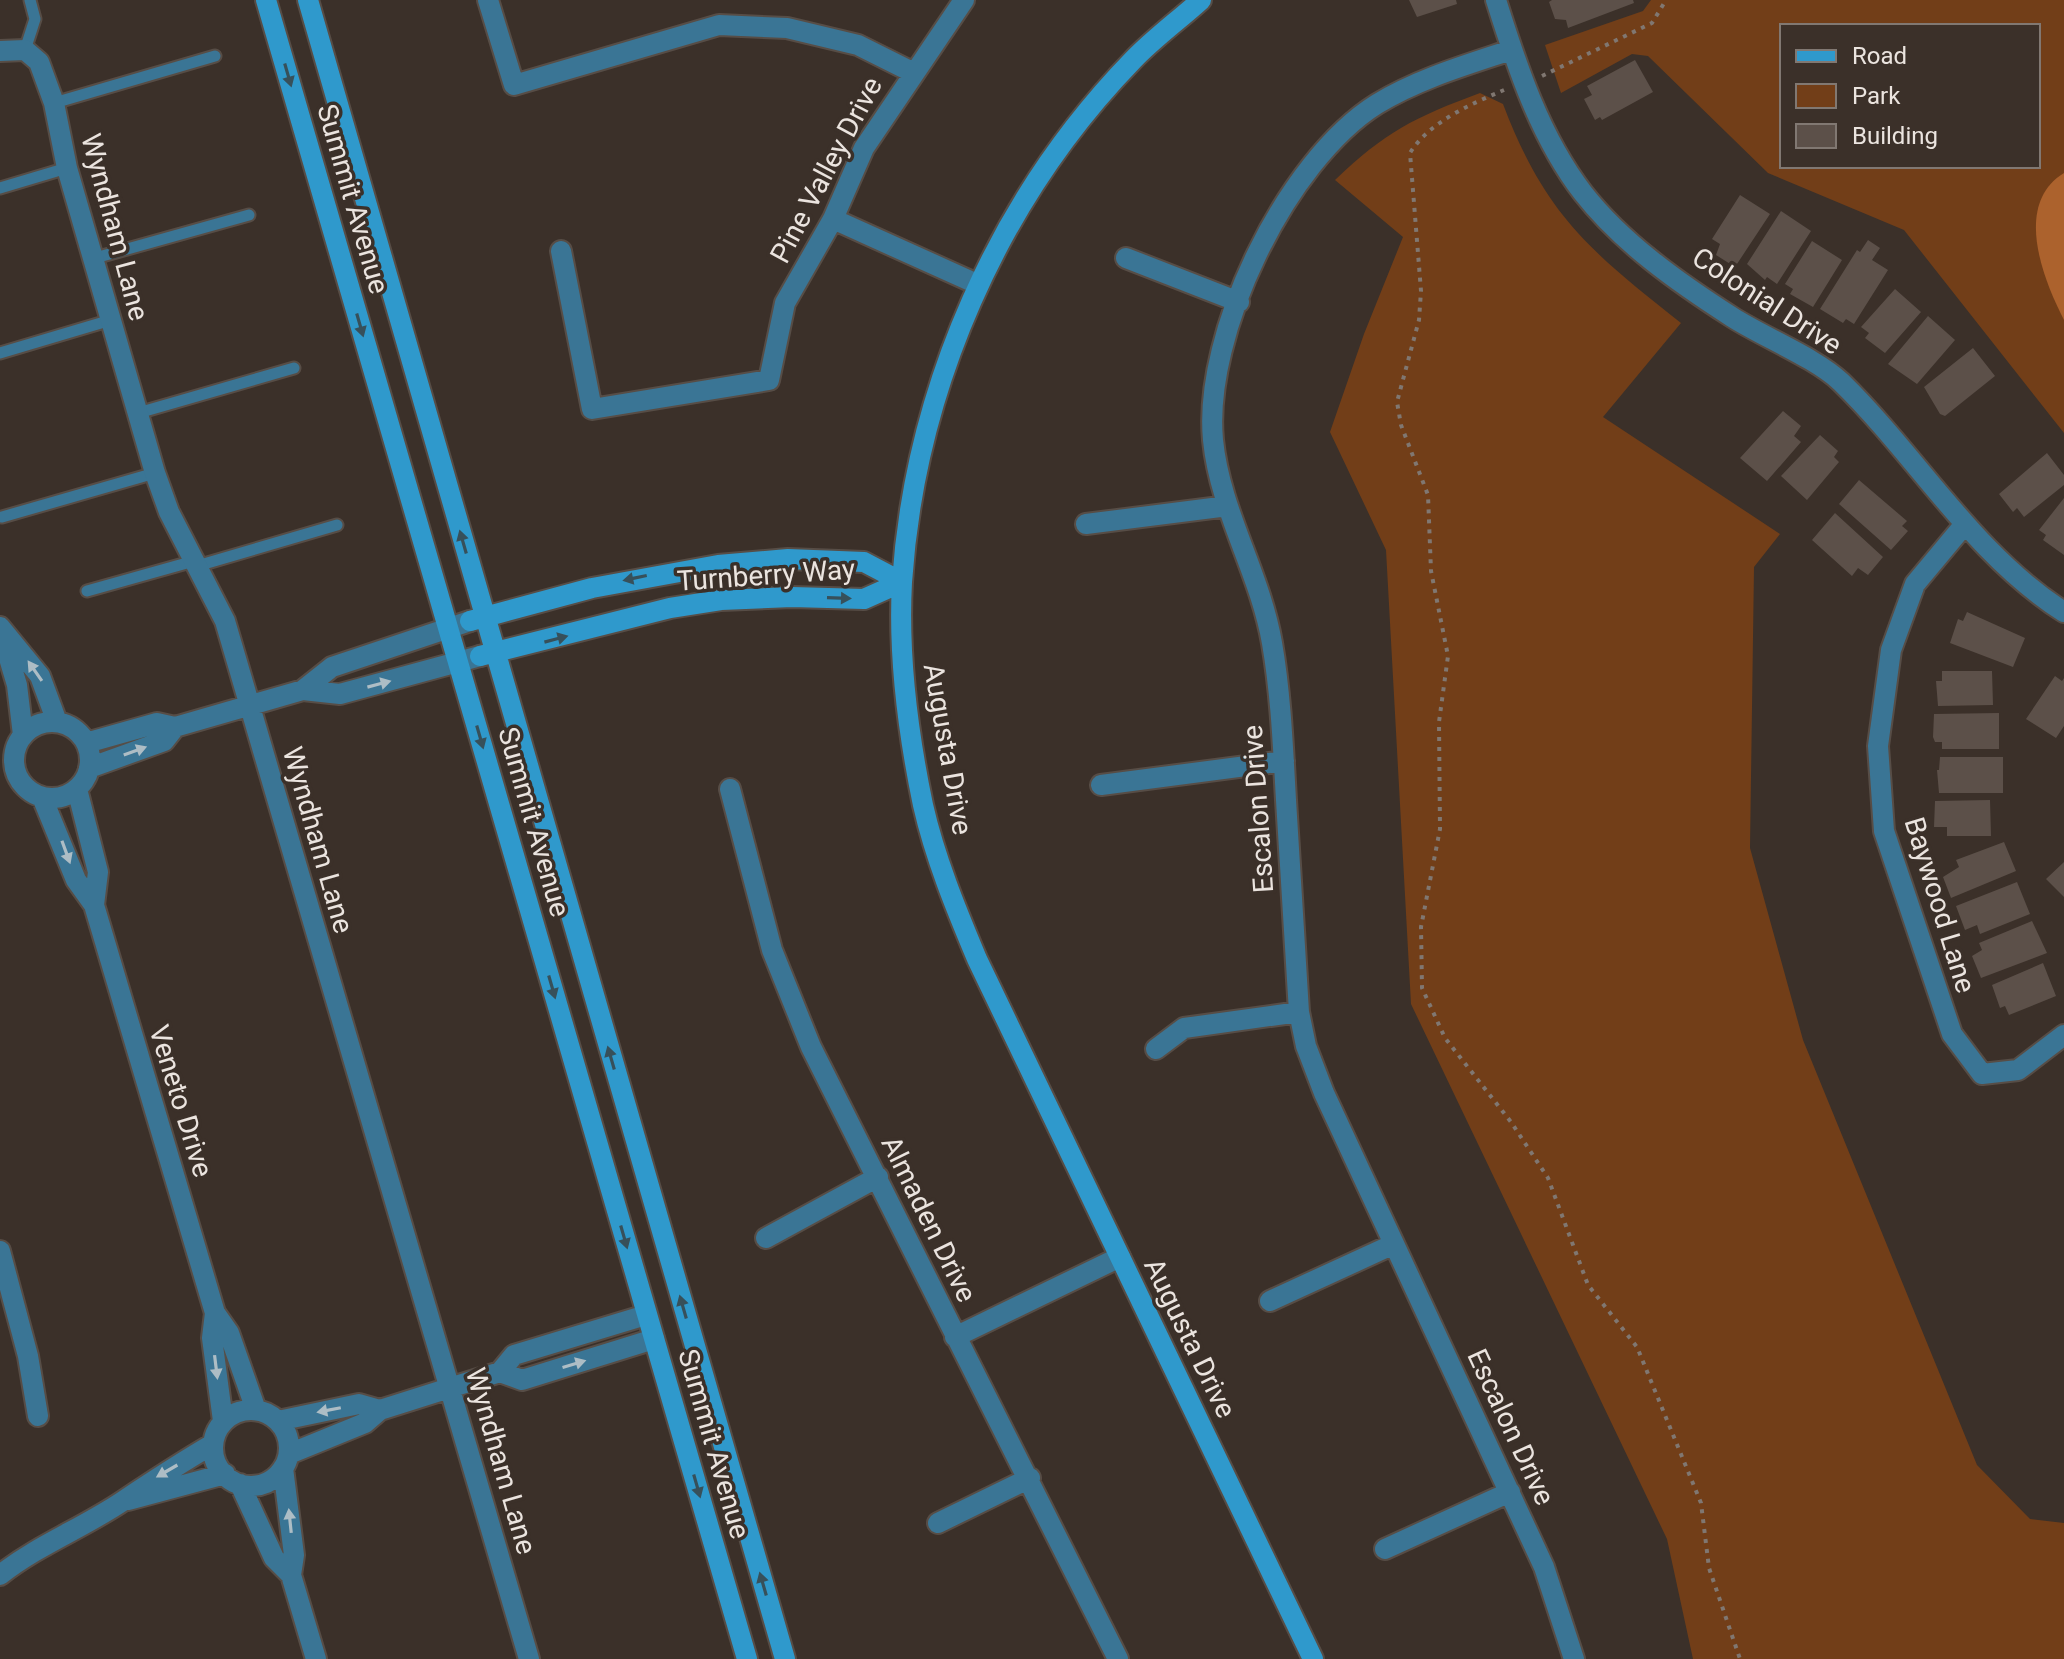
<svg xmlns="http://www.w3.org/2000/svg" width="2064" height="1659" font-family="Roboto,sans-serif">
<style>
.green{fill:#723e18;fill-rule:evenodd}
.water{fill:#ac622d}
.building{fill:#5c5049}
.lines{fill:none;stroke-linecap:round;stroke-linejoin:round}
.lane-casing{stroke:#574d46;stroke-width:15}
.street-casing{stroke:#574d46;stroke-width:24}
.secondary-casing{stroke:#574d46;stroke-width:24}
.path{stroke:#807771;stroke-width:4;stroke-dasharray:4 6;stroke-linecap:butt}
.lane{stroke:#3a7595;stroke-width:11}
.street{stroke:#3a7595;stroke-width:20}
.secondary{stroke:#2f99cc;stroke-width:20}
.oneway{fill:#37505a}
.oneway2{fill:#adbdc5}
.labels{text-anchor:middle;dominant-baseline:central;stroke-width:7;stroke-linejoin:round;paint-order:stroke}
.street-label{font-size:28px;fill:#ebe4df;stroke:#3b3029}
</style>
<rect width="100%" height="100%" fill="#3b3029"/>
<!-- green -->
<path class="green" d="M1651,0H2064V433L1904,230L1768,173L1648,56L1632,54L1561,93L1545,45L1643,11ZM1782,26H2038V166H1782Z
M1480,93L1503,104C1545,215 1590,251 1681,323L1603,417L1780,534L1754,567L1750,848L1803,1040L1977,1465L2030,1519L2064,1523V1659H1693L1667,1539L1411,1004L1386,550L1330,432L1364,334L1403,237L1335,180C1385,132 1415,117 1480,93Z"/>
<!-- water -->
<path class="water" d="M2064,173V320C2043,279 2013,204 2064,173Z"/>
<!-- building -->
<path class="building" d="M1409,0H1456L1457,4L1417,17Z
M1552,0H1633L1634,3L1568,28L1566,20L1555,19L1549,2Z
M1635,60L1653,92L1602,120L1600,117L1595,120L1584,99L1592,95L1587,86Z
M1740,195L1770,214L1735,267L1716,255L1720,244L1712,239Z
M1781,211L1811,231L1777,284L1767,277L1765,280L1747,264Z
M1868,240L1880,248L1872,260L1888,270L1854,324L1846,319L1843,323L1820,309L1857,250L1860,252Z
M1812,241L1842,260L1813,307L1790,294L1793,289L1785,284Z
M1895,289L1921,312L1885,353L1865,338L1869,333L1861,327Z
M1928,316L1955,340L1917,384L1888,364Z
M1973,348L1995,376L1945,416L1940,414L1924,387Z
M1783,411L1801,426L1794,436L1801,442L1767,481L1740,458Z
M1820,435L1838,451L1834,457L1839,462L1807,500L1781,476Z
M2047,453L2064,475V485L2024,517L2017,508L2013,512L1999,494Z
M1859,480L1907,521L1902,526L1908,531L1891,550L1839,504Z
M2064,498V555L2043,540L2046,535L2039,530Z
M1835,513L1883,557L1868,575L1858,568L1852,576L1812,540Z
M1967,612L2025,638L2013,667L1950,643L1958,619L1963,621Z
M1942,671H1992L1993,705L1938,706L1936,681H1942Z
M2055,676L2062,681L2064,678V726L2056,738L2026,719Z
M1999,713V749H1942V742H1935L1933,737L1934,714Z
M1940,757H2003V793H1939L1937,770H1939Z
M1990,800L1991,836H1947V827H1934L1935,801Z
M2004,842L2016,871L1951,898L1943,877L1959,867L1956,860Z
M2064,862V897L2046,879Z
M2017,882L2030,914L1980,934L1977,925L1965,930L1956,906Z
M2032,921L2047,953L1981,978L1972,956L1982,950L1979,943Z
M2043,963L2056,996L2009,1015L2005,1006L2000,1008L1992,985Z"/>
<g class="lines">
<!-- lane casing -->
<g class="lane-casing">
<path id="lane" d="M25,50L35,19L30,0
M54,103L215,56
M0,188L67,168
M95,258L249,215
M0,353L111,320
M138,413L294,368
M2,517L155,473
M197,566L337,525
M87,591L194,561"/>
</g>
<!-- street casing -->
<g class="street-casing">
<path id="street" d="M488,0L514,85L719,25L787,28L858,45L912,72
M1496,0C1517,67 1540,137 1583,193C1622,243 1679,283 1732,317C1763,337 1816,358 1841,382C1918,457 1973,554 2064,612
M1511,50C1466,65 1418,79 1377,104C1286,161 1203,334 1213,440C1220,511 1260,573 1272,643C1281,695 1283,748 1286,800C1290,871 1295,941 1299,1012L1306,1046L1324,1093L1544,1567L1574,1659
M0,51L25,50L39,62L54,103L67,168L155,473L169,512L225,621L529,1659
M833,219L977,284
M561,251L592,409L769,380L785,303L833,219L864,148L964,0
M1126,258L1239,302
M1086,524L1228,506
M1965,524L1915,584L1891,650L1878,746L1884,831L1952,1034L1982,1074L2018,1070L2064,1035
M0,627L40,676L57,722
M3,638L17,685L23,735
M303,690L332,667L470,621
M14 760a38 38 0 1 1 76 0a38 38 0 1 1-76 0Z
M86,743L157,723L175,727L303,690L340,694L480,656
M89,768L164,741L175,727
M1101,785L1284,761
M77,789L98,872L94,905
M730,789L772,950L811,1047L1118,1659
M42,797L76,880L94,905L215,1313L229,1333L256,1410
M1156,1049L1184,1028L1299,1012
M766,1238L878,1177
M0,1251L28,1356L38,1416
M1270,1301L1394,1244
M215,1313L212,1338L223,1421
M955,1337L1120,1257
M500,1372L522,1380L654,1339
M213 1448a38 38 0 1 1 76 0a38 38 0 1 1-76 0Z
M278,1421L359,1404L380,1410
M289,1454L365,1423L380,1410L500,1372L514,1355L646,1315
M283,1468L294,1555L291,1575L316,1659
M240,1484L274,1558L291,1575
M128,1500L225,1474
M938,1523L1030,1478
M1385,1549L1510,1492
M0,1575C38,1545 83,1528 123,1501C153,1481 182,1462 213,1444"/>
</g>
<!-- secondary casing -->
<g class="secondary-casing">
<path id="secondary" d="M266,0L747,1659
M308,0L785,1659
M1201,0C1179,20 1154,38 1133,60C998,199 915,389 902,582C898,655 908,733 923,805C935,858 956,909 977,959L1313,1659
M470,621L592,588L718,565L788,559L864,562L902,582
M480,656L670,608L721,600L792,597L864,599L902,582"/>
</g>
<!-- path -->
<path class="path" d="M1542,76L1652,23L1666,0
M1504,90C1471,104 1429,122 1410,153L1421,291L1419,320L1397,402L1401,425L1428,495L1431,571L1448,656L1439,722L1440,829L1421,927L1422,988L1445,1038L1511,1122L1548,1178L1588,1285L1637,1347L1701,1503L1709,1568L1740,1659"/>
<!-- lane -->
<use href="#lane" class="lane"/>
<!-- street -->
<use href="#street" class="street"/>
<!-- secondary -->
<use href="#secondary" class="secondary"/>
</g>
<!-- one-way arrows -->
<defs><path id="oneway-solid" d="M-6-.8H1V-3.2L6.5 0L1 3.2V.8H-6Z" transform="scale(2)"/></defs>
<g class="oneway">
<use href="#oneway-solid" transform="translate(288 75) rotate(74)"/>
<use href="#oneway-solid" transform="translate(360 325) rotate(74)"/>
<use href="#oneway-solid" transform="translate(463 542) rotate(-106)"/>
<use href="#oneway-solid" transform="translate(635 578) rotate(168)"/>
<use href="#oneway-solid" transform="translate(839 598) rotate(2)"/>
<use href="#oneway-solid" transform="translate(556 639) rotate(-15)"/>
<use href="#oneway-solid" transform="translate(480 737) rotate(74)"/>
<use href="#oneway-solid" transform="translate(552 987) rotate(74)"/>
<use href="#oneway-solid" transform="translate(611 1058) rotate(-106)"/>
<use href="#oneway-solid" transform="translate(624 1237) rotate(74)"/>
<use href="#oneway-solid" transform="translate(683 1307) rotate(-106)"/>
<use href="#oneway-solid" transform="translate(697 1486) rotate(74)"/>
<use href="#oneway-solid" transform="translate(763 1584) rotate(-106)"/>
</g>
<g class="oneway2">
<use href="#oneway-solid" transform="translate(35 671) rotate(-125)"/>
<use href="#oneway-solid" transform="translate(379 684) rotate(-15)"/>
<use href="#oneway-solid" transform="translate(135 751) rotate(-20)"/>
<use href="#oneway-solid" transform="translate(66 852) rotate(70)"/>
<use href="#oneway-solid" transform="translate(574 1364) rotate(-17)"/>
<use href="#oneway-solid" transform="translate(216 1367) rotate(83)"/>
<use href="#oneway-solid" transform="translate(329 1410) rotate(169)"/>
<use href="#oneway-solid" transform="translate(167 1471) rotate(150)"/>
<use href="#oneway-solid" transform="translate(290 1521) rotate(-96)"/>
</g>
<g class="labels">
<!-- street labels -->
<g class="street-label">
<text transform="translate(826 170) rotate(-62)">Pine Valley Drive</text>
<text transform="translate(353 199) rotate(74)">Summit Avenue</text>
<text transform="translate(115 227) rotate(75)">Wyndham Lane</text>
<text transform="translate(1767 301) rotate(33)">Colonial Drive</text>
<text transform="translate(766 575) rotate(-4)">Turnberry Way</text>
<text transform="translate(948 749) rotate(80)">Augusta Drive</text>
<text transform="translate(1258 809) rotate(-94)">Escalon Drive</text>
<text transform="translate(534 822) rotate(74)">Summit Avenue</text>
<text transform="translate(318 840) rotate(74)">Wyndham Lane</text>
<text transform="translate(1940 905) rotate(73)">Baywood Lane</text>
<text transform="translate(181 1101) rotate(73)">Veneto Drive</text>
<text transform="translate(929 1219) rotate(64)">Almaden Drive</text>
<text transform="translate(1190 1338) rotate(64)">Augusta Drive</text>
<text transform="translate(1511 1427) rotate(65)">Escalon Drive</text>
<text transform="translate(714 1444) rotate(74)">Summit Avenue</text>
<text transform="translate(501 1461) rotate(74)">Wyndham Lane</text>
</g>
</g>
<!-- legend -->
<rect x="1780" y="24" width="260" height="144" fill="#3b3029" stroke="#817872" stroke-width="2"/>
<rect x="1796" y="50" width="40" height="12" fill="#2f99cc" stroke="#817872" stroke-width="2"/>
<text x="1852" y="64" font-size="24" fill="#ebe4df">Road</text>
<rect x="1796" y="84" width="40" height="24" fill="#723e18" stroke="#817872" stroke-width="2"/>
<text x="1852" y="104" font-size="24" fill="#ebe4df">Park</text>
<rect x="1796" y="124" width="40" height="24" fill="#5c5049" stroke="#817872" stroke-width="2"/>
<text x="1852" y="144" font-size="24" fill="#ebe4df">Building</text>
</svg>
